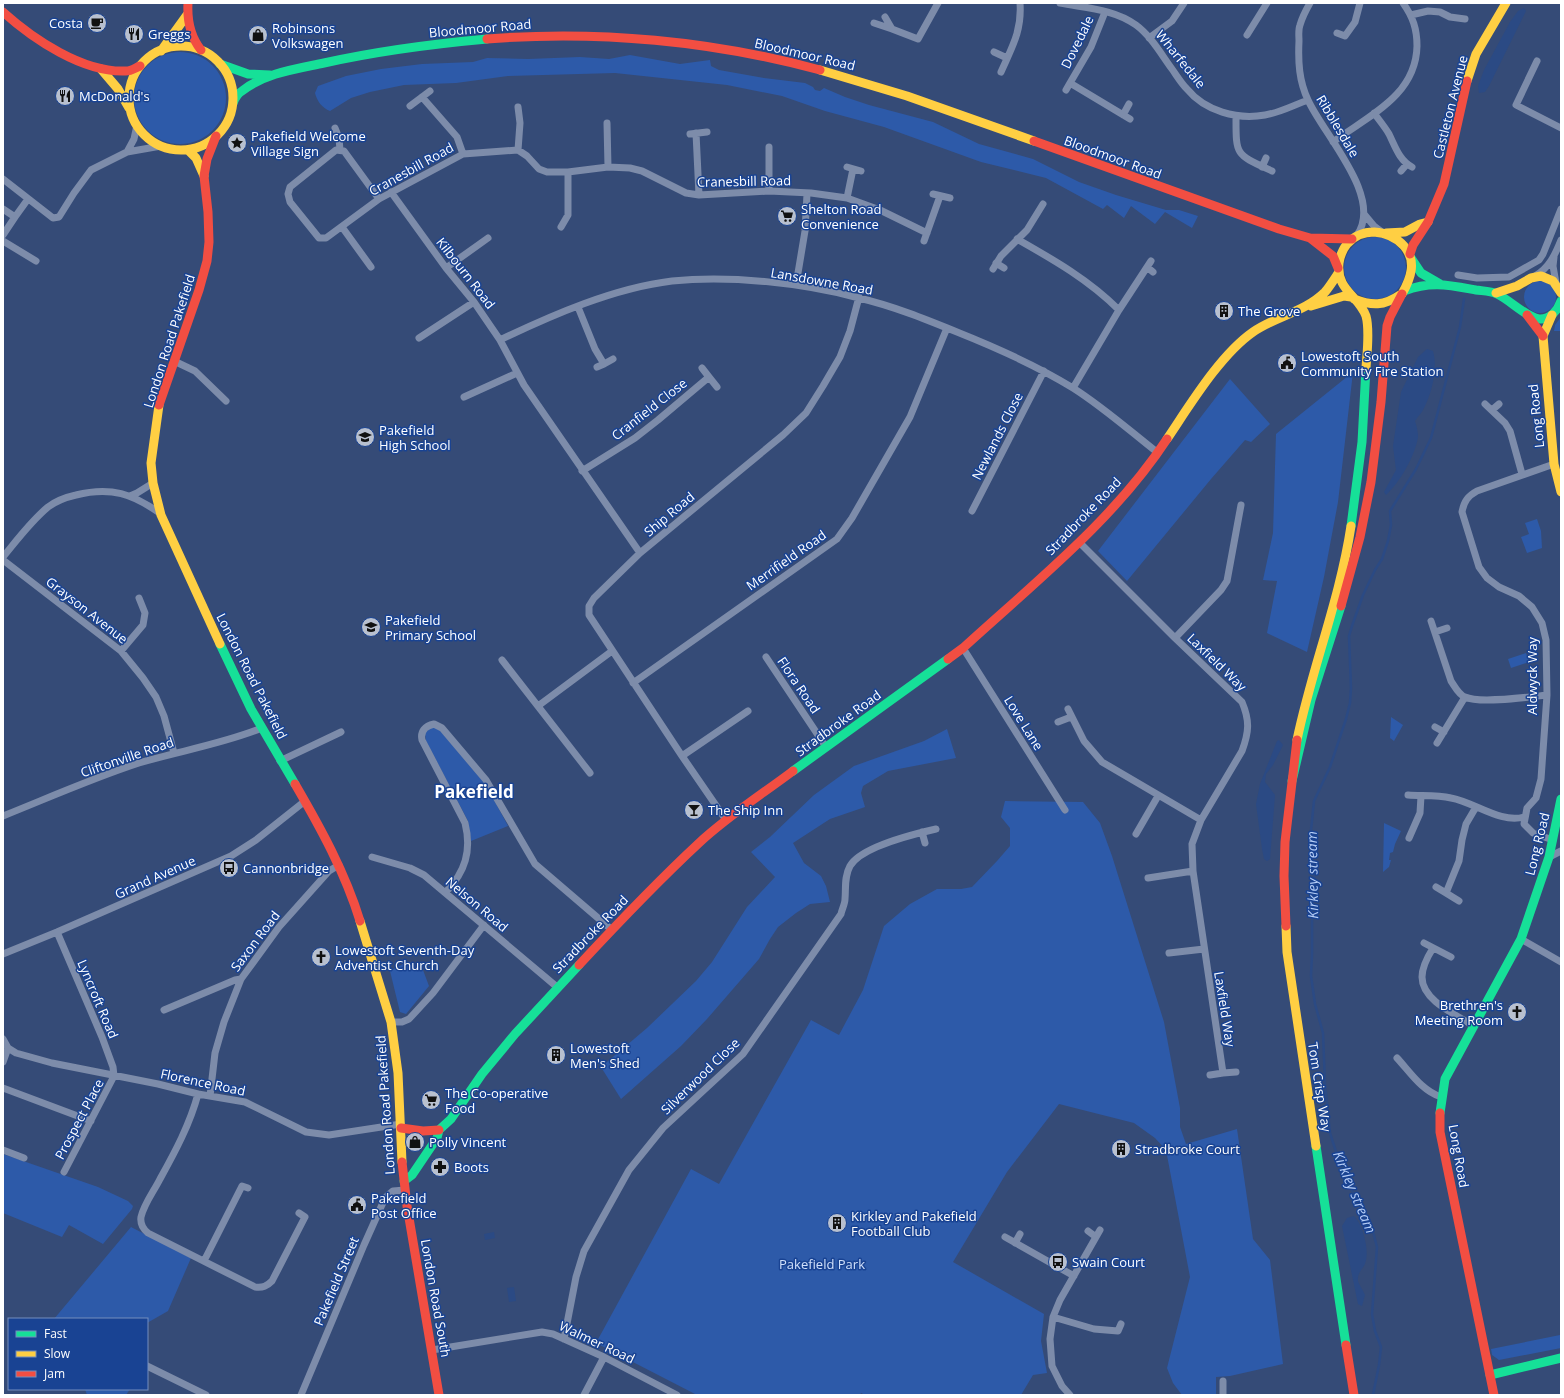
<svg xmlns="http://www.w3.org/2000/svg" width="1564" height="1398" font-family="'Open Sans',sans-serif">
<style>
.green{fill:#2d5aa9}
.water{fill:#2b4a84}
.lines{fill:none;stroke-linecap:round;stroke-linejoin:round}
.stream{stroke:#2b4a84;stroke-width:2.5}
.street{stroke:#7d8caa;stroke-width:7}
.fast{stroke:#16e098;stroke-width:9}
.slow{stroke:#ffcf43;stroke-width:9}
.jam{stroke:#f24e42;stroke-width:9}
.labels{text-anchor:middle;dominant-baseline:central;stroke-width:3;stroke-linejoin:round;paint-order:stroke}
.poi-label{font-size:13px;fill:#fff;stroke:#194393;text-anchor:start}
.street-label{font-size:13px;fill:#fff;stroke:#194393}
.park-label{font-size:13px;fill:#d0e0fb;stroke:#194393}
.water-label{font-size:14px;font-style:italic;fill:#b5cdf6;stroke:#194393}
.district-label{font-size:17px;font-weight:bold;fill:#fff;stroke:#194393}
</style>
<rect width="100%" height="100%" fill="#354b77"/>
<!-- green -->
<path class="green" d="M134 98a46 46 0 1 1 92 0a46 46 0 1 1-92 0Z
M630,55L680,64L710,60L711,66L719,70L764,78L805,83L813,87L815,90L820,91L824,88L845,97L869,105L933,122L979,144L1033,159L1079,182L1116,195L1166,210H1179L1198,216L1192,228L1165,212L1155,224L1131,206L1124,218L1107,205L1103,209L1046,178L981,162L884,127L825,111L782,96L727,85L615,73L508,76L456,83L404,85L370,92L351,98L330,111C322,108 317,101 315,93L318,86L346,76L381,69L422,64L473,62L487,58L528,59L580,57L609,59Z
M1344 268a31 31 0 1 1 62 0a31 31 0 1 1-62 0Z
M1524 297a16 16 0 1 1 32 0a16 16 0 1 1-32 0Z
M1561,317V331H1554L1555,325Z
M1353,372L1338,502L1324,577L1307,652L1267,633L1277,581L1263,580L1273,533L1276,434Z
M1230,379L1270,424L1251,442L1245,440L1211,479L1127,581L1098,551Z
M1537,519L1541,531L1542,548L1527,553L1521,537L1529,534L1525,523Z
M1526,653L1529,662L1511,668L1508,659Z
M1391,717L1403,725L1394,741L1390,738Z
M431,727L438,728L486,785L508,826L471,841L468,821L426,741L425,733Z
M947,729L956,758L888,771L863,786L861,793L865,807L830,819L793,843L804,863L821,876L826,886L830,902L810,904L796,913L778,927L770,939L759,959L707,1019L681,1046L621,1099L601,1067L647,1028L696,981L712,962L747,907L775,877L751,852L770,837L814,795L854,766L924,741Z
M1005,801L1083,802L1100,823L1112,856L1164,1022L1180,1108V1127L1186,1144L1237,1129L1253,1239L1270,1260L1283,1364L1230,1376L1216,1377V1394L1182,1395L1173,1383L1167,1368L1190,1277L1166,1150L1155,1138L1134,1123L1059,1104L1007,1172L953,1262L1044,1314L1041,1341L1047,1373L1033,1375L1021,1395H865L861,1393L860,1395H697L596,1343L691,1169L719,1184L811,1020L839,1035L863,990L884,926L910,904L937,889H961L972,887L997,861L1010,846V828L1001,817Z
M1384,823L1401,831L1395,844L1393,852L1390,853L1389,860H1391L1389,867L1383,872Z
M403,964L423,970L429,986L406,1014L400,1012L390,971Z
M3,1154L98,1187L128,1201L133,1206L132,1209L103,1244L69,1225L62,1237L3,1213Z
M131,1227L191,1258L168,1311L147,1323V1319H54Z
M1560,1335L1561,1348L1499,1360L1492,1355L1491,1349Z
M85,1389H130L126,1395H87Z"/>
<!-- water -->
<path class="water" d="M1524,8L1526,11L1489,86L1485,92L1479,93L1478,86L1484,70L1510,22L1518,11Z
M1427,349L1433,351C1438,369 1432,392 1424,408C1422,413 1418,416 1415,421C1417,427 1418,432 1418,437C1415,456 1400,482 1386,495L1384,492L1396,470L1393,446L1401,392L1418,357Z
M1279,740L1283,745L1273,765L1266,774L1265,782L1275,795L1270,859L1267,861L1264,859L1262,849L1256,804L1260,784L1277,741Z
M1354,1216C1363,1225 1370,1251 1365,1264C1362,1270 1357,1273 1358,1281C1359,1285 1363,1290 1365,1295L1362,1306L1358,1304L1342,1226L1347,1218Z
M494,1232L495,1238L485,1240L484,1234Z
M514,1287L516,1301L509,1302L507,1288Z"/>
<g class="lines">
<!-- stream -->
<path class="stream" d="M1373,1395L1379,1365L1381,1347L1375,1331L1372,1314L1377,1247L1371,1224L1362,1206L1351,1189L1339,1161L1330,1133L1325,1084L1323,1033L1315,1004L1311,976L1312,954V908L1315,885L1310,840L1314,801L1330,767L1346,719L1350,703L1351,688L1349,636L1352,626L1363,595L1375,570L1382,559L1388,541L1391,525L1390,511L1416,469L1431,438L1460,327L1464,299"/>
<!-- street -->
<path class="street" d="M1060,3C1085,8 1114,9 1136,25C1151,36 1161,54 1172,69C1177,76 1181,83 1187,89C1205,111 1237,120 1265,115C1279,113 1294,105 1308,100
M1310,3C1306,10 1302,18 1300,25C1298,30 1299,36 1299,41C1298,62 1299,81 1308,100C1323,134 1384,197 1357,235
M1105,12L1091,47L1070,83L1130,119
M1411,15L1428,11L1440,12L1450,17L1465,19
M885,17L892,29L918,39L938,3
M874,23L892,29
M1337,33L1345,36L1355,22L1360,3
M1247,35L1267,3
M1149,38L1172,21L1184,3
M994,52L1007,58
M1537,61L1516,105L1561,128
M1001,72C1012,47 1022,31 1020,3
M1066,90L1070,83
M422,97L457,137L463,154
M410,106L430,91
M1374,113C1379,120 1385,127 1389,134C1395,146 1399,160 1412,167
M1123,115L1129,104
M1236,116C1236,156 1235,154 1272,171
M607,123L608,167
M335,128L339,138L340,150
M696,133L699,195
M690,134L707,132
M1333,142C1368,116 1416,96 1417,46C1417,29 1413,17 1403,3
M769,147V191
M518,150L520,123L518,107
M127,152L134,139L137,125
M847,167L861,171
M1262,167L1266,158
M1401,171L1407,164
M3,179L53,218L59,217L74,193L91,170L127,152L161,146
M391,192L446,268L474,302L500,340L524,385L640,553
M933,194L950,198
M847,198L853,169
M379,199L344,151L336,150L290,187L288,194L290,202L319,238H326L379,199L463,154L518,150L527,156L539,169L547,172H568L608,167L630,168L642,171L686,193L699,195L769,191L811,193L847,198L880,210L927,233
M3,209L15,217L28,199
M1364,214L1374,226L1382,232
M342,227L371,267
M561,227L568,215V172
M3,235L15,217
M1017,239C1054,260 1089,280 1119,310
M3,241L36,261
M924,241L940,196
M1554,257L1553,266L1556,283
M996,263L1004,268
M1147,267L1153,272
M446,268L488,238
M993,269L1001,256L1027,230L1043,204
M1458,275L1477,278L1509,277L1539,260L1543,254L1561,209
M1535,276C1549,268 1555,255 1561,240
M796,285L805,231L807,194
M578,307L595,349L604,364L597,367
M419,338L474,302
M500,340C552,315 614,288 672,281C730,275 803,283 859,298C893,306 925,319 957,332C997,348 1036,365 1073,388C1103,407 1130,431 1158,453
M174,361L195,371L226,401
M604,364L613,359
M702,368L709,377
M1073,388L1119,310L1151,261
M464,397L517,373
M1485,404L1505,423L1510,431L1522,474
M1492,410L1499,404
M582,471L635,438L658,420L709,377L717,387
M130,496L137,493L153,483
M972,511L1044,371
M1079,542L1175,638L1242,702C1250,721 1249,732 1242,751L1201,820L1192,844L1193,871L1223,1073L1210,1075
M3,557C17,540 31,521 48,507C56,501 67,497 76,495C111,486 133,494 161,514
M3,560L121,651L143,678L156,697L164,716L174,753
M1431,621L1451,681C1455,687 1459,695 1465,697C1480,704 1529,697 1547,695
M1435,632L1447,628
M1175,638L1221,590L1227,581L1241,505
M963,648L1065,810
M121,651L143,625L145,613L139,598
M766,657L826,747
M502,660L590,773
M633,683L837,539L852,518L910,417L947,328
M538,706L612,651
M1068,709L1084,741L1102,762L1201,820
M1058,722L1071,717
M1435,727L1444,732
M1437,743L1465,697
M682,756L748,711
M280,761L341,732
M1408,795C1422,796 1437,795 1451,798C1474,802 1501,824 1524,817
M3,816C48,798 93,778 139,763C179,751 223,744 262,728
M726,820L682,756L589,615V606L594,598L640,553L783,435L806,413L823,386L840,357L850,331L859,297
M922,832L925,843
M1136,834L1158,796
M1409,838L1420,813L1421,796
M1553,840L1533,833L1524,824L1527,808L1536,798L1541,779L1547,695L1546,640L1542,623L1532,607L1519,596L1499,587L1487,578L1479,567L1462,512C1464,501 1468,496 1477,491L1554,464
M372,857L410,868L424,875L557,987
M1549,857L1561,851
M1148,878L1193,871
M1436,887L1446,893
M446,892C465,872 472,851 465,823L422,740C420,731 425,726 434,724L442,728L486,780L535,864L612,930
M1459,901L1446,893L1459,861L1462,840L1466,824L1476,807
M57,932L102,1037L113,1067L114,1076L64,1172
M1521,939L1561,962
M1424,943L1451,957
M1433,948C1428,956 1422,966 1422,977C1422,1001 1457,1015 1474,1026
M1169,953L1204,949
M3,954L57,932L231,856L256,840L305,801
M164,1010L235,980L241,979
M391,1022H402L409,1019L433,993L484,925
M3,1039L8,1048L16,1053L52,1063L158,1084L198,1094L245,1102L306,1132L329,1135L401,1124
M1397,1058C1410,1072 1422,1091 1441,1097
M3,1062L8,1048
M1223,1073L1236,1072
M3,1088L91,1121
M198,1094C190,1124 175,1152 160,1179C154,1191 144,1204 141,1217C140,1224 143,1229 148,1233L255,1287C263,1288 267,1286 272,1281L305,1217L299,1213
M210,1096L215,1053L224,1022L241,979L279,927L329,871L339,865
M3,1150L24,1158
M1088,1231L1096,1237
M1005,1237L1074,1276
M1015,1243L1020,1234
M204,1261L242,1186L248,1188
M1053,1317L1094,1329L1118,1331L1121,1324
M564,1339L576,1277L584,1251L629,1170L663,1128L743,1054L841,914C842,909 845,904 845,899C846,888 844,877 850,866C861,847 914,834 936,829
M432,1350L542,1332L553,1334L604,1357L677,1395
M147,1366L206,1395
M1223,1381V1395
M301,1395L364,1245L385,1198L393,1191L405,1190
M584,1395L604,1357
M1070,1395L1062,1386L1052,1366L1050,1339L1053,1317L1060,1300L1100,1230"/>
<!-- fast -->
<path class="fast" d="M220,64L248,74L270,75
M233,103C235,98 237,94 242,91C265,73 296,69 324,63C378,51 432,44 487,39
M1411,258L1421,273L1440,284
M1404,291C1431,281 1448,285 1476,290C1483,291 1491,291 1497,294C1510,300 1526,317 1539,319C1550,320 1558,310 1561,301
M1351,526L1362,442L1366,368
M220,644L251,709L295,784
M793,771L948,659
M1292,781L1311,700L1341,606
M1440,1113L1445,1079L1521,939L1549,857L1561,799
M1316,1146L1346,1345
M404,1181L412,1175L437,1138L439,1130L451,1119L482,1074L515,1034L579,965
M1490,1375L1561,1358"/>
<!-- slow -->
<path class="slow" d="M129 98a52 52 0 1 1 104 0a52 52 0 1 1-104 0Z
M161,51L187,15
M101,69L118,89L129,108
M820,70L907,96L1034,141
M1467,81L1476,54L1506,3
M188,150L196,158L204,176
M1386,233L1405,232L1420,224L1428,222
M1496,293L1517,286L1531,278L1541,276L1553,281L1561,293
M1354,299C1372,306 1384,306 1400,295
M1311,306L1344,296L1351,297
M1552,315L1543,336L1554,464L1561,492
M1366,368C1367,353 1370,330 1366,316C1358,295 1336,290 1339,263C1340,256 1343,249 1347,244C1354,236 1364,232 1374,232C1386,233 1396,237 1404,246C1417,261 1411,278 1402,294
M159,405L151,463L153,483L161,515L220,644
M1167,439C1190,405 1220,355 1253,332C1276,316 1305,312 1325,292C1330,286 1335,278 1339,272
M1297,740C1312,668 1340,599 1351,526
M360,921L391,1022L398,1073L402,1162
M1286,926L1287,952L1316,1146"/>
<!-- jam -->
<path class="jam" d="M188,3C187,21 190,36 201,50
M3,12C33,39 83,73 126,71C131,71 135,68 140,66
M487,39C598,30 713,41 820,70
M1034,141L1279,229L1310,238L1352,239
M1310,238L1333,256L1338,268
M1410,254L1413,245L1428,222L1444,184L1467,81
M1527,315L1543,336
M159,405L199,290L207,261L209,242L208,212L204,176L207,159L216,136
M1341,606L1360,537L1371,482L1381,402L1387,326L1390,317L1402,294
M948,659L963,648C1034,583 1114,520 1167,439
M295,784C320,827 345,872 360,921
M1286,926L1284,876L1285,842L1297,740
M579,965C618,923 657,882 699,843C728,816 761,795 793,771
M1440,1113V1132L1494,1395
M401,1128L423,1131L439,1130
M402,1162L407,1206L439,1395
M1346,1345L1354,1395"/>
</g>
<!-- icons -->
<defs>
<g id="cafe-disc" transform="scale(1)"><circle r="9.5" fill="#b8c0cf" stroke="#194393"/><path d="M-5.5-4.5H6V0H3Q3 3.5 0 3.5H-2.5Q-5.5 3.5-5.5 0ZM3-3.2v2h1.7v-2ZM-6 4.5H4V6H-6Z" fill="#111"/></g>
<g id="restaurant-disc" transform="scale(1)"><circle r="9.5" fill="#b8c0cf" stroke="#194393"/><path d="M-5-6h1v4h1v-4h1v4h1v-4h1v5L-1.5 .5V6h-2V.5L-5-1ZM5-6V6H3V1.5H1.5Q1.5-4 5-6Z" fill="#111"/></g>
<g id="shop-disc" transform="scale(1)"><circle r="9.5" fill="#b8c0cf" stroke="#194393"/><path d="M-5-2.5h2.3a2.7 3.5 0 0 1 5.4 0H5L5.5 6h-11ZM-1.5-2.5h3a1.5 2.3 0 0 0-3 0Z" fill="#111"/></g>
<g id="sight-disc" transform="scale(1)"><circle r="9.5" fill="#b8c0cf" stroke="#194393"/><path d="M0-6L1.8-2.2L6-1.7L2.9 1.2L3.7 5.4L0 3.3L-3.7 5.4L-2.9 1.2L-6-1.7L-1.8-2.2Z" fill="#111"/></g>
<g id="supermarket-disc" transform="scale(1)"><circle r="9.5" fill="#b8c0cf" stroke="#194393"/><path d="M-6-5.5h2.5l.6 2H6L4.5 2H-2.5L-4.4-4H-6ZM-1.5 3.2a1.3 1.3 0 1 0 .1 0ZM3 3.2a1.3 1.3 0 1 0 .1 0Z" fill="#111"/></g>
<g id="building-disc" transform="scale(1)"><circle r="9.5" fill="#b8c0cf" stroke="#194393"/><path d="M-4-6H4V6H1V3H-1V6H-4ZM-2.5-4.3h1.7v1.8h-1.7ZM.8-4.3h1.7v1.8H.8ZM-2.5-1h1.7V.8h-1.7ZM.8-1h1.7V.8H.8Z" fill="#111"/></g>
<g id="civic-disc" transform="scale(1)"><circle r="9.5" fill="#b8c0cf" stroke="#194393"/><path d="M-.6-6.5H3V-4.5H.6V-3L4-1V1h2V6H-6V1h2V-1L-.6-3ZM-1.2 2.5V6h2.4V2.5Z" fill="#111"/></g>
<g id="school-disc" transform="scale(1)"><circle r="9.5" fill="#b8c0cf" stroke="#194393"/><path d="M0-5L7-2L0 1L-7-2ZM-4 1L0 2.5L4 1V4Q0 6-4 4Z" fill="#111"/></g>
<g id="bar-disc" transform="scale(1)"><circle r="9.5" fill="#b8c0cf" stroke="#194393"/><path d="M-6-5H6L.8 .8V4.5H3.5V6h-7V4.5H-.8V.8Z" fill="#111"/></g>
<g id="bus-disc" transform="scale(1)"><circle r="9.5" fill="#b8c0cf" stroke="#194393"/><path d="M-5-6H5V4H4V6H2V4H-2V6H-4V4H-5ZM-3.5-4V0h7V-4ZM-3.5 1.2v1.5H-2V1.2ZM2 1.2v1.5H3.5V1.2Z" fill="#111"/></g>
<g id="church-disc" transform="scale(1)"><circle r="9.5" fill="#b8c0cf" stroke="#194393"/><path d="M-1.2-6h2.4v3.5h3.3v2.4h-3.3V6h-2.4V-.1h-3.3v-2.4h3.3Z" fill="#111"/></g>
<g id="pharmacy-disc" transform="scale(1)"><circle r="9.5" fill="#b8c0cf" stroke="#194393"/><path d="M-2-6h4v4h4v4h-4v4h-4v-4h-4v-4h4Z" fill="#111"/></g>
</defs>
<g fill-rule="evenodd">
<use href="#cafe-disc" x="97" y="23"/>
<use href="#restaurant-disc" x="134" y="34"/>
<use href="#shop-disc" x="258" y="35"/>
<use href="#restaurant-disc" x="65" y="96"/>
<use href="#sight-disc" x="237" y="143"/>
<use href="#supermarket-disc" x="787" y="216"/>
<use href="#building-disc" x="1224" y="311"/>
<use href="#civic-disc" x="1287" y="363"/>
<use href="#school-disc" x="365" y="437"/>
<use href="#school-disc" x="371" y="627"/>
<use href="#bar-disc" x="694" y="810"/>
<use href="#bus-disc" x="229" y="868"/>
<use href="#church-disc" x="321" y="957"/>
<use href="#church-disc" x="1517" y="1012"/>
<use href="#building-disc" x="556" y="1055"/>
<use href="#supermarket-disc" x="431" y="1100"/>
<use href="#shop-disc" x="415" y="1142"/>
<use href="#building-disc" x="1121" y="1149"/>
<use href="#pharmacy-disc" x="440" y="1167"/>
<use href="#civic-disc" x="357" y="1205"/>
<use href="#building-disc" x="837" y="1223"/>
<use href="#bus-disc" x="1058" y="1262"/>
</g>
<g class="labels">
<!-- poi labels -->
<g class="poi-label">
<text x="83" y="23" text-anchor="end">Costa</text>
<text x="272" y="28">Robinsons<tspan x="272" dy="15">Volkswagen</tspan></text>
<text x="148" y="34">Greggs</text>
<text x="79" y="96">McDonald's</text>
<text x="251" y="136">Pakefield Welcome<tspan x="251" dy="15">Village Sign</tspan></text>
<text x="801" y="209">Shelton Road<tspan x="801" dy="15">Convenience</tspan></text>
<text x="1238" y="311">The Grove</text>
<text x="1301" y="356">Lowestoft South<tspan x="1301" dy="15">Community Fire Station</tspan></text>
<text x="379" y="430">Pakefield<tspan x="379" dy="15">High School</tspan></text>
<text x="385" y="620">Pakefield<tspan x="385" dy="15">Primary School</tspan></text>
<text x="708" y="810">The Ship Inn</text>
<text x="243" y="868">Cannonbridge</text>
<text x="335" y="950">Lowestoft Seventh-Day<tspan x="335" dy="15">Adventist Church</tspan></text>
<text x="1503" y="1005" text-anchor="end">Brethren's<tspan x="1503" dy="15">Meeting Room</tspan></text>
<text x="570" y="1048">Lowestoft<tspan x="570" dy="15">Men's Shed</tspan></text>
<text x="445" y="1093">The Co-operative<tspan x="445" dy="15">Food</tspan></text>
<text x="429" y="1142">Polly Vincent</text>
<text x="1135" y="1149">Stradbroke Court</text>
<text x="454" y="1167">Boots</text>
<text x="371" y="1198">Pakefield<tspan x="371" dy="15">Post Office</tspan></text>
<text x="851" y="1216">Kirkley and Pakefield<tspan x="851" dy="15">Football Club</tspan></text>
<text x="1072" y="1262">Swain Court</text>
</g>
<!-- street labels -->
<g class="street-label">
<text transform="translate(480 28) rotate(-5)">Bloodmoor Road</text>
<text transform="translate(1077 42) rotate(-64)">Dovedale</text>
<text transform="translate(805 54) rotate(13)">Bloodmoor Road</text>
<text transform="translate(1181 59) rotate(51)">Wharfedale</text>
<text transform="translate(1450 107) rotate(-76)">Castleton Avenue</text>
<text transform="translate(1338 126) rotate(59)">Ribblesdale</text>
<text transform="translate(1113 157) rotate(20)">Bloodmoor Road</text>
<text transform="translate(411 169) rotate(-29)">Cranesbill Road</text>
<text transform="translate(744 181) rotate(-1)">Cranesbill Road</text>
<text transform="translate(466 273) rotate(52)">Kilbourn Road</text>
<text transform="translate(822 281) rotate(10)">Lansdowne Road</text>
<text transform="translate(169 341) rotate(-72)">London Road Pakefield</text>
<text transform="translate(649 409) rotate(-38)">Cranfield Close</text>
<text transform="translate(1536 416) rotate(-96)">Long Road</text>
<text transform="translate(997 436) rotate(-63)">Newlands Close</text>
<text transform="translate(669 514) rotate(-40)">Ship Road</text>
<text transform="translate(1083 516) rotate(-46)">Stradbroke Road</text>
<text transform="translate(786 560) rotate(-35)">Merrifield Road</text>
<text transform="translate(87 610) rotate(38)">Grayson Avenue</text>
<text transform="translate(1217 662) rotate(44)">Laxfield Way</text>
<text transform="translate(252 676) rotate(63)">London Road Pakefield</text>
<text transform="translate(1532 676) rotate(-90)">Aldwyck Way</text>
<text transform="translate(799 685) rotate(56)">Flora Road</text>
<text transform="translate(838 723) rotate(-36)">Stradbroke Road</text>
<text transform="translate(1024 723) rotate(58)">Love Lane</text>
<text transform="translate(127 757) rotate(-19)">Cliftonville Road</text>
<text transform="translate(1537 844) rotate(-76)">Long Road</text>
<text transform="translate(155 877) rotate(-24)">Grand Avenue</text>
<text transform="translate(477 904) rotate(40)">Nelson Road</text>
<text transform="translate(590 934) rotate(-46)">Stradbroke Road</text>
<text transform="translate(255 941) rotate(-53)">Saxon Road</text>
<text transform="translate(98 999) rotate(67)">Lyncroft Road</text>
<text transform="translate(1225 1009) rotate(81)">Laxfield Way</text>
<text transform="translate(700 1076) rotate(-44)">Silverwood Close</text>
<text transform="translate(203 1082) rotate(12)">Florence Road</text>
<text transform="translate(1320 1087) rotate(81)">Tom Crisp Way</text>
<text transform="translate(385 1105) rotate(-94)">London Road Pakefield</text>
<text transform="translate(79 1119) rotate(-62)">Prospect Place</text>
<text transform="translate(1459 1156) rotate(80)">Long Road</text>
<text transform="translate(336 1281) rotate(-67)">Pakefield Street</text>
<text transform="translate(436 1298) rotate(80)">London Road South</text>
<text transform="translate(597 1342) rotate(25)">Walmer Road</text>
</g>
<!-- park labels -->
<g class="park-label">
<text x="822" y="1264">Pakefield Park</text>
</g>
<!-- water labels -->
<g class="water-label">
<text transform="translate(1312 875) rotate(-91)">Kirkley stream</text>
<text transform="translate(1355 1192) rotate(67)">Kirkley stream</text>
</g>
<!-- district labels -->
<g class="district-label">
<text x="474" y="791">Pakefield</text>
</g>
</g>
<!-- border -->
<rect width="1564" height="1398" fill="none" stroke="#ffffff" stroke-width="8"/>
<!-- legend -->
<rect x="8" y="1318" width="140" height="72" fill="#194393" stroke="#758ebe"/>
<rect x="16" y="1331" width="20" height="6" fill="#16e098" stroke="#758ebe"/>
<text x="44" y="1338" font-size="12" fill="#ffffff">Fast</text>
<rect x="16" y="1351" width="20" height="6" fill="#ffcf43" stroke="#758ebe"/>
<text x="44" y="1358" font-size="12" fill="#ffffff">Slow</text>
<rect x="16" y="1371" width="20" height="6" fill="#f24e42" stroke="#758ebe"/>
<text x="44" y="1378" font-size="12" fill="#ffffff">Jam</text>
</svg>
